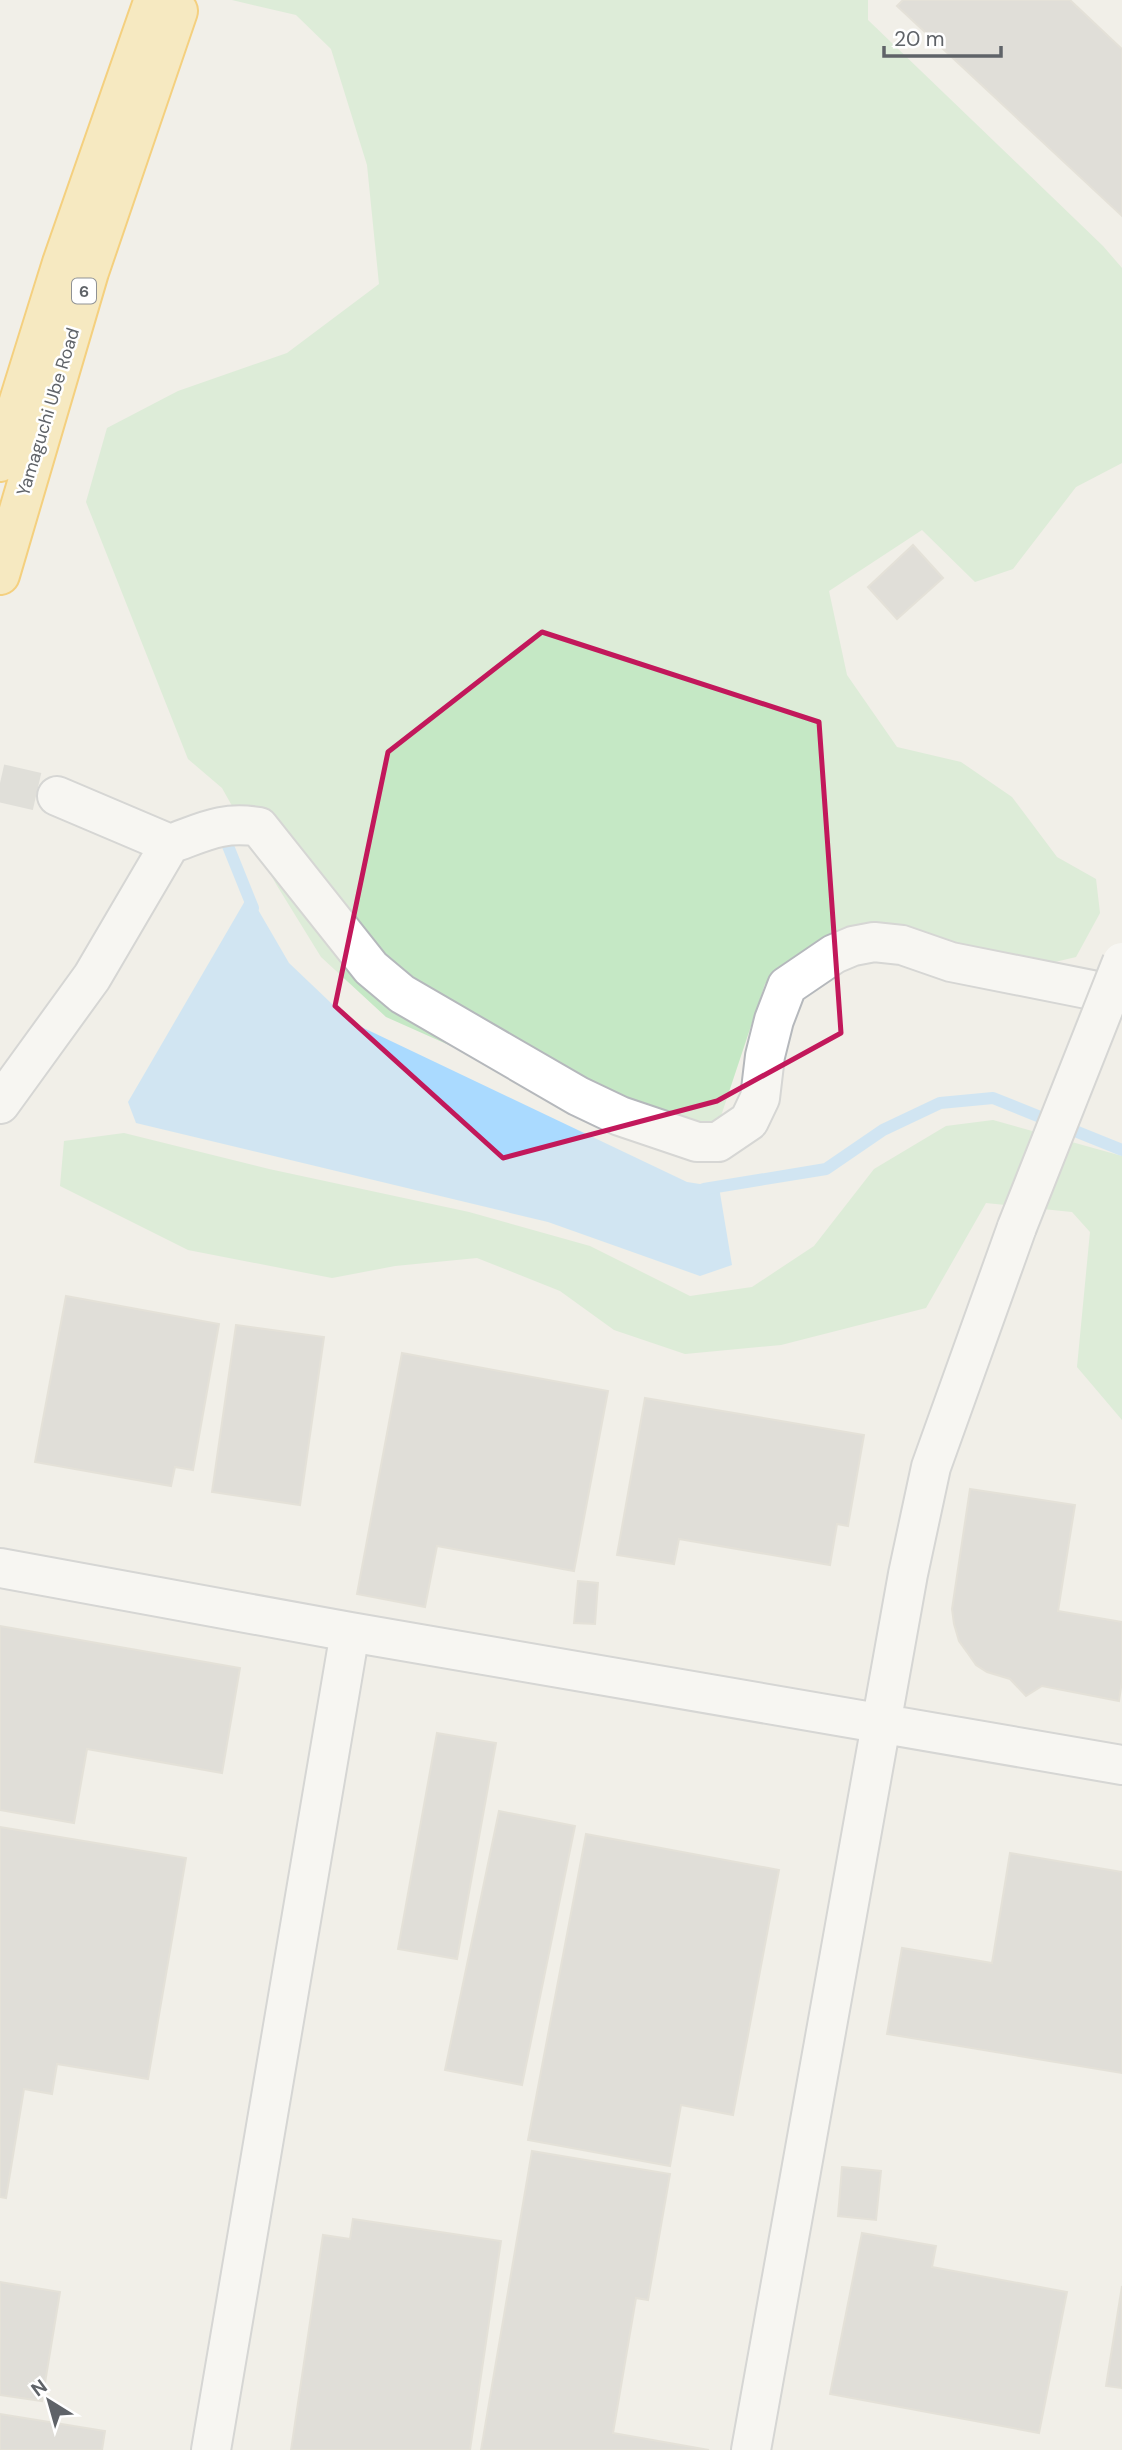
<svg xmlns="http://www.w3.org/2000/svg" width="1122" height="2450" font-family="'DM Sans',sans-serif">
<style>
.green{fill:#c5e8c5}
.water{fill:#aadaff}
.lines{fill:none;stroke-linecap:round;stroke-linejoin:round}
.stream{stroke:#aadaff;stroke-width:12}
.building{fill:#cccac5;stroke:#d6d1c6;stroke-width:2}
.minor-tunnel{stroke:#ccccc8;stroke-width:38;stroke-dasharray:38 19;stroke-linecap:butt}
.minor-casing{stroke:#b5b8bc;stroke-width:42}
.highway-casing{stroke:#f9ab00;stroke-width:42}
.minor{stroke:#fff;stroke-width:38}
.highway{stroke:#fde293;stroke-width:38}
.minor-bridge-casing{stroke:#b5b8bc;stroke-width:42;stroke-linecap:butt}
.minor-bridge{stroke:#fff;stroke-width:38}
.marked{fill:none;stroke:#c2185b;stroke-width:5;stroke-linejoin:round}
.labels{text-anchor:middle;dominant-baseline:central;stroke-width:5;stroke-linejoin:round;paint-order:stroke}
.shield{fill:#fff;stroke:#8f9295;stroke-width:2}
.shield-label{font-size:16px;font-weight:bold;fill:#5f6368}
.street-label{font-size:18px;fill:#5f6368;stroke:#fff}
</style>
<rect width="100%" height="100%" fill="#f1efe8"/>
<!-- green -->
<path class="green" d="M232,0H868V20L1103,246L1122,268V463L1076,487L1013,569L975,582L922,530L829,591L847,675L897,747L961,762L1012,797L1057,857L1096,879L1100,913L1076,957L1038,966L893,935L824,937L765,984L720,1119L680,1148L386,1017L321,957L276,884L222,788L188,759L86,502L107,428L178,391L287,353L379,284L367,165L331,49L296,15Z
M993,1120L1122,1156V1420L1077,1367L1090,1232L1072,1212L986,1203L926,1308L781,1345L685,1354L614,1330L560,1291L477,1258L395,1266L332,1278L188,1250L60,1186L64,1141L124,1133L269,1169L469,1212L590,1246L690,1296L752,1287L814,1246L874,1169L946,1126Z"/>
<!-- water -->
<path class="water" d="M249,894L289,963L351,1022L687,1182L719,1187L732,1265L700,1276L548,1222L136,1123L128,1102Z"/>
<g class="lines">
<!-- stream -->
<path class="stream" d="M226,841L253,908
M704,1189L826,1169L883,1130L940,1103L993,1098L1122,1150"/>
</g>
<!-- building -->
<path class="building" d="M903,0H1070L1122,49V216L897,6Z
M913,545L943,578L897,619L868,587Z
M66,1296L219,1324L193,1470L175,1467L171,1486L35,1462Z
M236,1325L324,1337L300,1505L212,1492Z
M402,1353L608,1391L574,1571L437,1546L425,1607L357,1594Z
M645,1398L864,1435L848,1526L837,1524L830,1565L679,1539L674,1564L617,1555Z
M970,1489L1075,1505L1058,1611L1122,1622V1681L1119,1701L1042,1686L1026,1696L1010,1679L987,1672L976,1665L969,1655L959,1641L954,1624L952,1609Z
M578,1581L598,1583L595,1624L574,1623Z
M0,1626L240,1668L222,1773L87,1749L74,1823L0,1810Z
M437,1733L496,1743L457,1959L398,1949Z
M499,1811L575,1826L522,2085L445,2070Z
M0,1827L186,1858L148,2079L57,2064L52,2094L24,2089L6,2198L0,2197Z
M586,1834L779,1870L733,2115L681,2105L670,2166L528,2140Z
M1010,1853L1122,1872V2073L887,2034L902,1948L992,1963Z
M532,2151L670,2174L648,2300L636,2298L613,2433L709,2450H481Z
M842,2167L881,2171L876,2220L838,2216Z
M353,2219L501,2241L470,2450H291L323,2235L350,2239Z
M862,2233L936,2246L932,2267L1067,2292L1039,2433L830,2394Z
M0,2282L60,2292L42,2401L0,2395Z
M1122,2286V2388L1106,2386Z
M0,2414L105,2431L102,2450H0Z"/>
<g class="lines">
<!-- minor-tunnel -->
<path class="minor-tunnel" d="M0,783L57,796"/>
<!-- minor casing -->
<g class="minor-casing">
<path id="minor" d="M170,844C204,832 222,821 259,827L371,968L402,994L578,1096L620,1116L697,1142H718L749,1121L760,1098L765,1056L774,1020L787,986L834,954L853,946L874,942L902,945L951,962L1122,996
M0,1104L92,977L170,844L57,796
M0,1568L350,1632L1122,1765
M211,2450L350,1632
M751,2450L908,1574L931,1467L1017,1227"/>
</g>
<!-- highway casing -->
<g class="highway-casing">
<path id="highway" d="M0,462L62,263L153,2
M0,575L89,272L178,11"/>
</g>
<!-- minor -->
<use href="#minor" class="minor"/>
<!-- highway -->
<use href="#highway" class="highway"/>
<!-- minor-bridge casing -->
<g class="minor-bridge-casing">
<path id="minor-bridge" d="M1017,1227L1122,962"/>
</g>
<!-- minor-bridge -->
<use href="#minor-bridge" class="minor-bridge"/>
</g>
<!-- marked area -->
<path d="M0 0H1122V2450H0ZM542,632L819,722L841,1033L717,1101L503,1158L335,1006L388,752Z" fill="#f1efe8" fill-opacity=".55" fill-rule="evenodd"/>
<path class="marked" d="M542,632L819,722L841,1033L717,1101L503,1158L335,1006L388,752Z"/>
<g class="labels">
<!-- shield labels -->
<rect class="shield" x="72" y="278.5" width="24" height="25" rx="5"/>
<g class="shield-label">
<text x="84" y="291">6</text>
</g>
<!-- street labels -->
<g class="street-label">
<text transform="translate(48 412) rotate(-73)">Yamaguchi Ube Road</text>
</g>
</g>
<!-- north arrow -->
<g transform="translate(49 2401) rotate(323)" stroke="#ffffff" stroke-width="5" paint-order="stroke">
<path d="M0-5L12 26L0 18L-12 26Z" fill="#5f6368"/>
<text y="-10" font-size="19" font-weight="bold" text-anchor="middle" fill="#5f6368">N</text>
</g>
<!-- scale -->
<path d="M884 46v10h117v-10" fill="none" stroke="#5f6368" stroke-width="3.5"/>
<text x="894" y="46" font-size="21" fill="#5f6368" stroke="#ffffff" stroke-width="5" paint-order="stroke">20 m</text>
</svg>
